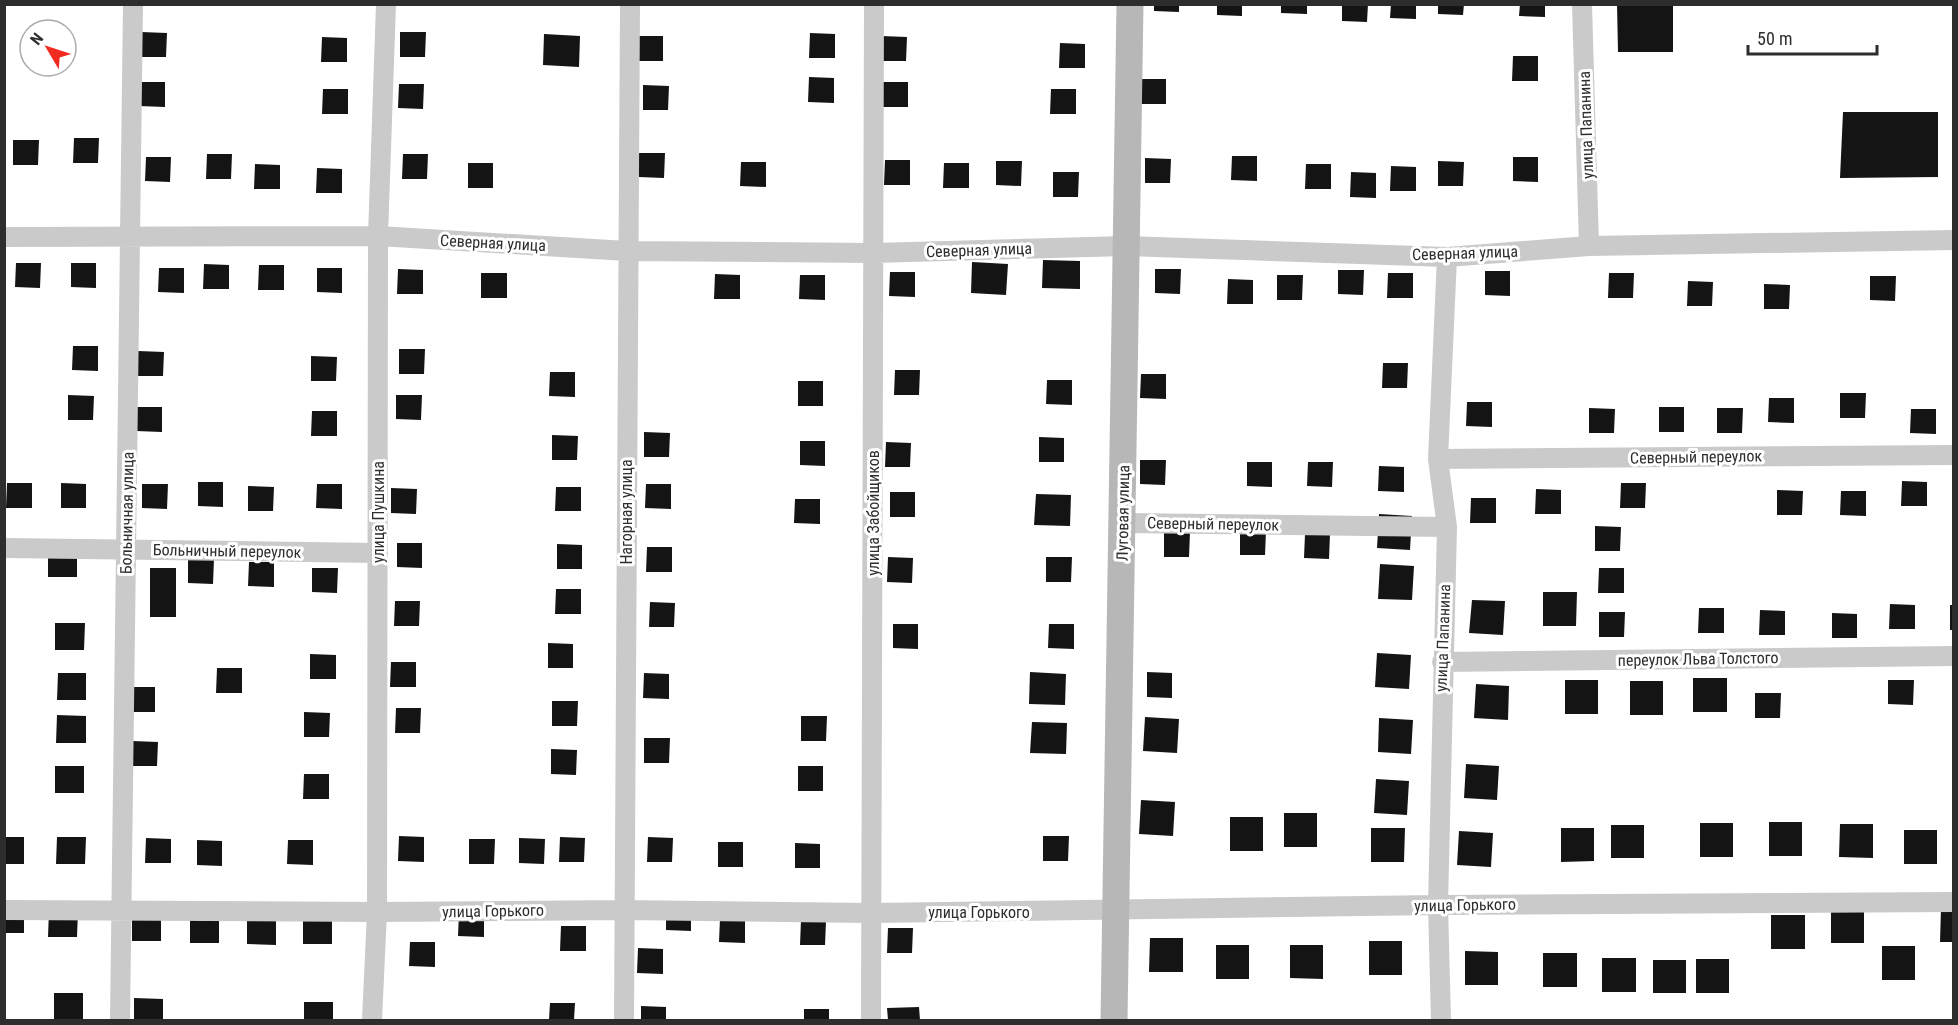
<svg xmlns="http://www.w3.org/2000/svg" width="1958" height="1025" font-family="'Roboto Condensed',sans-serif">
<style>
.building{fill:#141414}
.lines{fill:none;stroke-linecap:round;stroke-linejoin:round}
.minor{stroke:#cacaca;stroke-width:20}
.secondary{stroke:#b7b7b7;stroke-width:27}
.labels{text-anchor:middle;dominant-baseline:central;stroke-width:6;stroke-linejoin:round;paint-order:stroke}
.street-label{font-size:16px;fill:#2d2d2d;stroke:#fff}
</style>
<rect width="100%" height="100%" fill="#fff"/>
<!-- building -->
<path class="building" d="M1154,4H1179V12L1154,11Z
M1217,4H1242V16L1217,15Z
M1281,4H1307V14L1281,13Z
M1342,4H1368L1367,22L1342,21Z
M1391,4H1416V19L1390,18Z
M1438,4H1464L1463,15L1438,14Z
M1520,4H1545V17L1519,16Z
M1617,4H1673V52H1618Z
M141,32L167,33L166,57H141Z
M400,32H426L425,57H400Z
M810,33L835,34V58H809Z
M544,34L580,36L579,67L543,65Z
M638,36H663V61H638Z
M881,36L907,37L906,61H881Z
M322,37L347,38V62H321Z
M1060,43L1085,44V68H1059Z
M1513,56H1538V81H1512Z
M809,77L834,78V103L808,102Z
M1141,79H1166V104H1141Z
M140,82H165V107L139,106Z
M883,82H908V107H882Z
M399,84H424L423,109L398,108Z
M643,85L669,86L668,110H643Z
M323,89H348V114H322Z
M1051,89H1076V114H1050Z
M1843,112H1938V177L1840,178Z
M74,138H99L98,163H73Z
M13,140H39L38,165H13Z
M639,153H665L664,178L639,177Z
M207,154H232L231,179H206Z
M403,154H428L427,179H402Z
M1232,156H1257V181L1231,180Z
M146,157H171L170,182L145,181Z
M1513,157H1538V182L1513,181Z
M1145,158L1171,159L1170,183H1145Z
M885,160H910V185H884Z
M996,161H1022L1021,186L996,185Z
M1438,161L1464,162L1463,186H1438Z
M741,162H766V187L740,186Z
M468,163H493V188H468Z
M944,163H969V188H943Z
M255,164L280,165V189H254Z
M1306,164H1331V189H1305Z
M1391,166L1416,167V191H1390Z
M317,168L342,169V193H316Z
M1053,172H1079L1078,197H1053Z
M1351,172L1376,173V198L1350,197Z
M1043,260L1080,261V289L1042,288Z
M972,262L1008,264L1006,295L971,293Z
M16,263H41L40,288L15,287Z
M71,263H96V288L71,287Z
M204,264L229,265V289H203Z
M259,265H284V290H258Z
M159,268H184V293L158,292Z
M317,268H342V293L317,292Z
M398,269L423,270V294H397Z
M1155,269H1181L1180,294L1155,293Z
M1338,270H1364L1363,295L1338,294Z
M1485,271H1510V296L1485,295Z
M890,272H915V297L889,296Z
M481,273H507V298H481Z
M1388,273H1413V298H1387Z
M1609,273H1634L1633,298H1608Z
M715,274L740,275V299H714Z
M800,275H825V300L799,299Z
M1277,275H1303L1302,300H1277Z
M1870,276H1896L1895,301L1870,300Z
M1228,279L1253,280V304H1227Z
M1688,281L1713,282L1712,306H1687Z
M1764,284L1790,285L1789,309H1764Z
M73,346H98V371L72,370Z
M399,349H425L424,374H399Z
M138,351L164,352L163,376H138Z
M311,356L337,357L336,381H311Z
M1383,363H1408L1407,388H1382Z
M895,370H920L919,395H894Z
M550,372H575V397L549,396Z
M1141,374H1166V399L1140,398Z
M1047,380H1072V405L1046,404Z
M798,381H823V406H798Z
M1840,393H1866L1865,418H1840Z
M68,395L94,396L93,420H68Z
M396,395H422L421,420L396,419Z
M1769,398H1794V423L1768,422Z
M1467,402H1492V427L1466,426Z
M137,407H162V432L136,431Z
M1659,407H1684V432H1659Z
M1589,408L1615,409L1614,433H1589Z
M1717,408H1743L1742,433H1717Z
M1911,409H1936V434L1910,433Z
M312,411H337V436H311Z
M644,432L670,433L669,457H644Z
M552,435L578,436L577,460H552Z
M1039,437L1064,438V462H1039Z
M800,441H825V466L800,465Z
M886,442L911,443L910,467H885Z
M1140,460H1166L1165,485L1140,484Z
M1247,462H1272V487L1247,486Z
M1308,462H1333L1332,487L1307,486Z
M1379,466L1404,467V492L1378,491Z
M1902,481L1927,482V506H1901Z
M198,482H223V507L198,506Z
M7,483H32V508H6Z
M61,483L86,484V508H61Z
M1621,483H1646L1645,508H1620Z
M142,484H168L167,509L142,508Z
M317,484H342V509L316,508Z
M646,484H671V509L645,508Z
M248,486L274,487L273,511H248Z
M556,487H581V511H555Z
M391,488L417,489L416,514L391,513Z
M1536,489L1561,490V514H1535Z
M1777,490L1803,491L1802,515H1777Z
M1841,491H1866V516L1840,515Z
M890,492H915V517H890Z
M1036,494L1071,495L1070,526L1034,525Z
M1471,498H1496V523H1470Z
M795,499H820V524L794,523Z
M1379,514L1412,516L1410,550L1377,548Z
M1595,526L1621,527L1620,551H1595Z
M1240,530L1266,531L1265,555H1240Z
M1164,532H1190L1189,557H1164Z
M1305,534H1330L1329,559L1304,558Z
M397,543H422V568L397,567Z
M557,544L582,545V569H557Z
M647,547H672V572H646Z
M48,550H77V577H48Z
M888,557L913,558L912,583L887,582Z
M1046,557H1072L1071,582H1046Z
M188,559H214L213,584L188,583Z
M249,562H274V587L248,586Z
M1380,564L1414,566L1412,600L1378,599Z
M150,568H176V617H150Z
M312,568H338L337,593L312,592Z
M1599,568H1624V593H1598Z
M556,589H581V614H555Z
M1543,592H1577L1576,626H1543Z
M1472,600L1505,601L1503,635L1469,633Z
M395,601H420L419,626H394Z
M650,602L675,603L674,627H649Z
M1890,604L1915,605V629H1889Z
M1950,605H1954V630H1950Z
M1699,608H1724V633H1698Z
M1760,610L1785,611V635H1759Z
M1599,612H1625L1624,637H1599Z
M1832,613L1857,614V638H1832Z
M55,623H85L84,650H55Z
M893,624H918V649L893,648Z
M1049,624H1074V649L1048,648Z
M548,643L573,644V668H548Z
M1377,653L1411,655L1409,689L1375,687Z
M310,654L336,655V679H310Z
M391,662H416V687H390Z
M217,668H242V693H216Z
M1030,672L1066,674L1065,705L1029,704Z
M1147,672L1172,673V698L1147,697Z
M58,673H86V700H57Z
M644,673L669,674V699L643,698Z
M1693,678H1727V712H1693Z
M1565,680H1598V714H1565Z
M1888,680H1914L1913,705L1888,704Z
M1630,681H1663V715H1630Z
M1476,684L1509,686L1508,720L1474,718Z
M130,687H155V712H129Z
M1755,693H1781L1780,718H1755Z
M552,701H578L577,726H552Z
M396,708H421L420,733H395Z
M304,712L330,713L329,737H304Z
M57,715L86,716V743H56Z
M801,716H827L826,741H801Z
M1145,717L1179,719L1177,753L1143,751Z
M1379,718L1413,720L1411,754L1378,752Z
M1032,722L1067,723L1066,754L1030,753Z
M644,738H670L669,763H644Z
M132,741L158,742L157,766H132Z
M551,749L577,750L576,775L551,774Z
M1466,764L1499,766L1497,800L1464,798Z
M55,766H84V793H55Z
M798,766H823V791H798Z
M304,774H329V799H303Z
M1376,779L1409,781L1407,815L1374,813Z
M1141,800L1175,802L1173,836L1139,834Z
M1284,813H1317V847H1284Z
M1230,817H1263V851H1230Z
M1769,822H1802V856H1769Z
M1700,823H1733V857H1700Z
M1840,824H1873V858L1839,857Z
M1611,825H1644V858H1611Z
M1371,828H1405L1404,862H1371Z
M1561,828H1594V861L1561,862Z
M1904,830H1937V864H1904Z
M1459,831L1493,833L1491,867L1457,865Z
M399,836L424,837V862L398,861Z
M1043,836H1069L1068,861H1043Z
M4,837H24V864H4Z
M57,837H86L85,864H56Z
M560,837L585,838L584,862H559Z
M648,837L673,838L672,862H647Z
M146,838L171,839V863H145Z
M519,838L545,839L544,864L519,863Z
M469,839H495L494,864H469Z
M197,840L222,841V866L197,865Z
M288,840H313V865L287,864Z
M718,842H743V867H718Z
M795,843L820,844V868H795Z
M666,905L691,906V931L666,930Z
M4,906H24V933H4Z
M1941,908H1954V942H1940Z
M1831,909H1864V943H1831Z
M49,910H78L77,937H48Z
M459,912H484V937L458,936Z
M132,914H161V941H132Z
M1771,915H1805V949H1771Z
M190,916H219V943H190Z
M303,916L332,917V944H303Z
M247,917L276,918V945L247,944Z
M720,918H745V943L719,942Z
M801,920L826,921L825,945H800Z
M561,926H586V951H560Z
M888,928H913L912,953H887Z
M1150,938H1183V972H1149Z
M1369,941H1402V975H1369Z
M410,942H435V967L409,966Z
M1216,945H1249V979H1216Z
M1290,945H1323V979L1290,978Z
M1882,946H1915V980H1882Z
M638,948L663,949V974L637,973Z
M1465,951L1498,952V985H1465Z
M1543,953H1577V987H1543Z
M1602,958H1636V992H1602Z
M1696,959H1729V993H1696Z
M1653,960H1686V993H1653Z
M54,993H83V1020H54Z
M134,998L163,999V1020H134Z
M304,1002H333V1020H304Z
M550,1003H575L574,1020H549Z
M641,1006L666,1007V1020H641Z
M919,1007L920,1020H888L887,1008Z
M804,1009H829V1020H804Z"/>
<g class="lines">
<!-- minor -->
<path class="minor" d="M1582,4L1589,246
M4,237L378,236L627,251L874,253L1126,246L1447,257L1589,246L1954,240
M1438,459L1954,455
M1123,523L1447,527
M4,548L378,553
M1442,662L1954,656
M4,910L377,912L624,910L871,913L1438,905L1954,902
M120,1020L133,4
M372,1020L377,912L378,236L386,4
M624,1020L630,4
M871,1020L874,4
M1441,1020L1438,905L1447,527L1438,459L1447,257"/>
<!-- secondary -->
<path class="secondary" d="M1114,1020L1130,4"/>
</g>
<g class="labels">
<!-- street labels -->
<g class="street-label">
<text transform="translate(1586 125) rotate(-92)">улица Папанина</text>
<text transform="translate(493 243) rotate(3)">Северная улица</text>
<text transform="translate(979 250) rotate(-2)">Северная улица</text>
<text transform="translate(1465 253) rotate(-2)">Северная улица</text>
<text transform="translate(1696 457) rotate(-1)">Северный переулок</text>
<text transform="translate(378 512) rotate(-90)">улица Пушкина</text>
<text transform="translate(626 512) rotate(-90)">Нагорная улица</text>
<text transform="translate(127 513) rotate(-89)">Больничная улица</text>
<text transform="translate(873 513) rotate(-90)">улица Забойщиков</text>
<text transform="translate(1123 513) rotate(-89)">Луговая улица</text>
<text transform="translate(1213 524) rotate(1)">Северный переулок</text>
<text transform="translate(227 551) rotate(1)">Больничный переулок</text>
<text transform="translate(1443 638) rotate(-88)">улица Папанина</text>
<text transform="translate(1698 659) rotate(-1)">переулок Льва Толстого</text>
<text transform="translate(1465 905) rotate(-1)">улица Горького</text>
<text transform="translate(493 911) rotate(-1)">улица Горького</text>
<text x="979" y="912">улица Горького</text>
</g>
</g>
<!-- border -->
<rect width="1958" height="1025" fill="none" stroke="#2d2d2d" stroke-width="12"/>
<!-- north arrow -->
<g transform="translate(48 48) rotate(309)"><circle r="28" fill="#ffffff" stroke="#ababab" stroke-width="1.5"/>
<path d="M0-4.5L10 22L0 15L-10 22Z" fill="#f22b21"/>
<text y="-9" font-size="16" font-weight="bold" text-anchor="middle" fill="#2d2d2d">N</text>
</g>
<!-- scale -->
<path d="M1748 45v9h129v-9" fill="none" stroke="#2d2d2d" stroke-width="3"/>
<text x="1757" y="45" font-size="18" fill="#2d2d2d" stroke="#ffffff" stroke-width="4.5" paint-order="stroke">50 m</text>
</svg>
